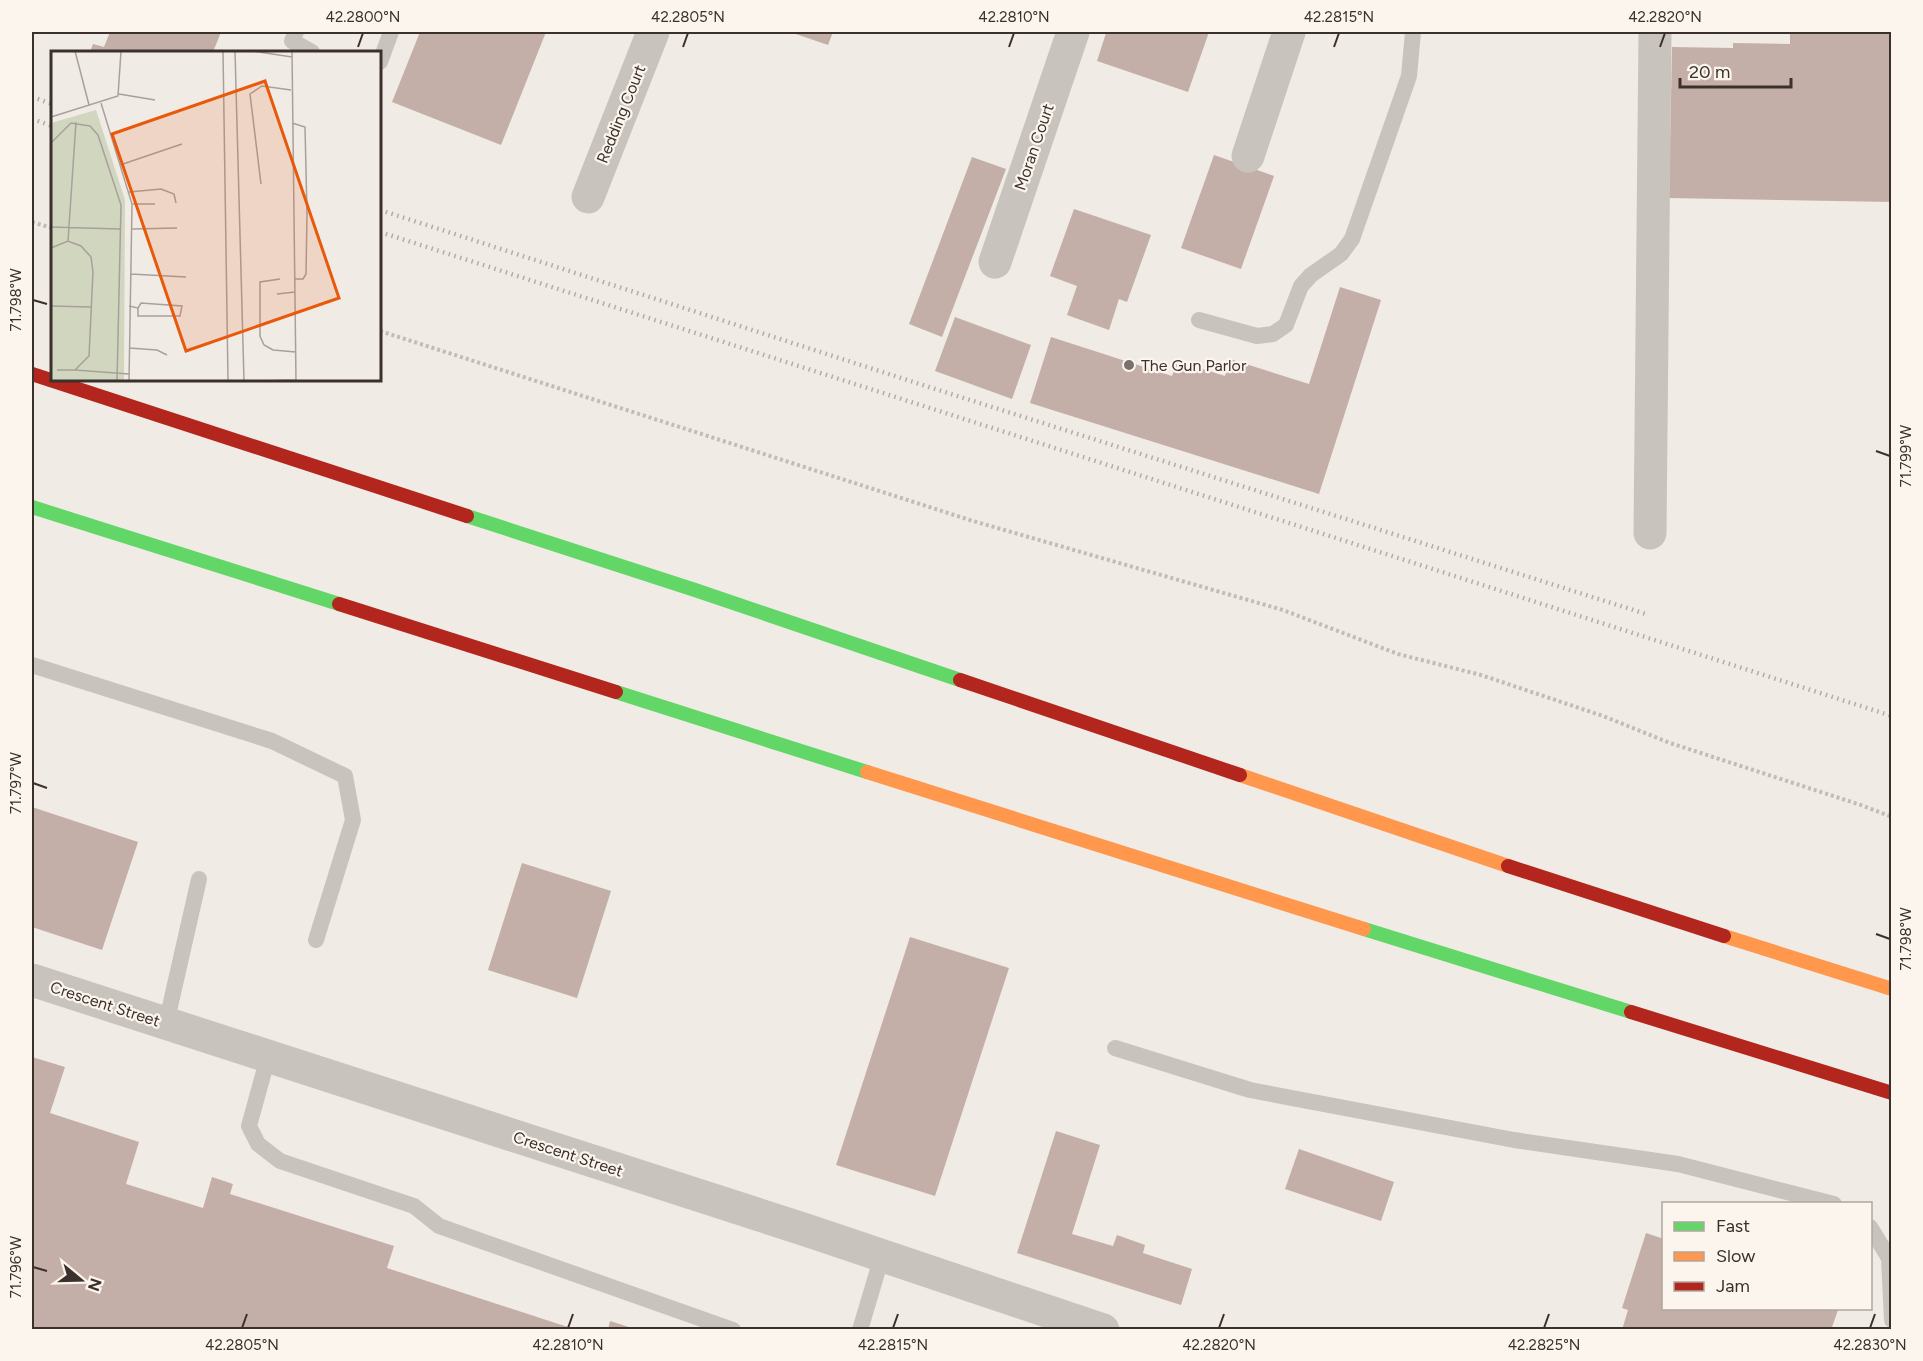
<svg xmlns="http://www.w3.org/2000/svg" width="1923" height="1361" font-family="Figtree,sans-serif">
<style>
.building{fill:#c3afa7}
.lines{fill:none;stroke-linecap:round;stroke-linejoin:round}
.path{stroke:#c2bbb6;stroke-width:4;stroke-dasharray:3 3;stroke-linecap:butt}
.lane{stroke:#c9c3be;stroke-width:16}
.street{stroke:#c9c3be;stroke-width:33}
.fast{stroke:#63d668;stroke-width:14}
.slow{stroke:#ff974d;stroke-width:14}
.jam{stroke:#b3261e;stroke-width:14}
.rail{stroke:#b1aca8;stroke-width:4.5;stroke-dasharray:1.5 4.5;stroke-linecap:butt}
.ticks{fill:none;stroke:#3b302b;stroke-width:2}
.poi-dot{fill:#7a716c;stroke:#fbf5ee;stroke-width:2}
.labels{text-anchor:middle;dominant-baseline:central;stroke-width:4.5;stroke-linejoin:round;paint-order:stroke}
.street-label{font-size:16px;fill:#3b302b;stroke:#fbf5ee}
.poi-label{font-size:16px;fill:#3b302b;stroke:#fbf5ee;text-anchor:start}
.inset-road{fill:none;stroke:#a8a09b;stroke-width:1.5}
.view{fill:#e8590c;fill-opacity:0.15;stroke:#e8590c;stroke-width:3}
.inset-edge{fill:none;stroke:#3b302b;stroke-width:3}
.neatline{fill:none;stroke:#3b302b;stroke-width:2}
.ticks-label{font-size:15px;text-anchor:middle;fill:#3b302b}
</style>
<rect width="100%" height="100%" fill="#f0ebe5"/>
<!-- building -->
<path class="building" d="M110,32H221L213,52H90L93,44L104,47Z
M420,32H546L501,145L392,102Z
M790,32H833L828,45Z
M1102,32H1209L1188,92L1097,61L1106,33Z
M1790,32H1892V202L1669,198L1672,47L1733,48V43L1790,44Z
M1214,155L1274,176L1241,269L1181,248Z
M972,157L1006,169L942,337L909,324Z
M1074,209L1151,235L1127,302L1119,299L1109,330L1067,315L1077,286L1050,276Z
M1340,287L1381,300L1319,494L1030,403L1051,337L1172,376L1177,361L1225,376L1230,359L1309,384Z
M955,317L1031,345L1012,399L935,371Z
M32,807L138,842L102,950L32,927Z
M522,863L611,891L577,998L488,970Z
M910,937L1009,968L935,1196L836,1165Z
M32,1057L65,1067L50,1113L139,1142L126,1184L203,1208L212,1177L233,1184L230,1194L394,1246L387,1268L577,1330H32Z
M1056,1131L1100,1145L1072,1234L1113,1246L1117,1235L1145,1245L1143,1253L1192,1269L1181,1305L1017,1253Z
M1299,1149L1394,1182L1381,1221L1285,1189Z
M1646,1233L1664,1239V1308H1833L1838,1310L1831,1330H1622L1628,1310L1622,1308Z
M610,1321L635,1329V1330H608Z"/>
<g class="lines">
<!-- path -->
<path class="path" d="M32,222L52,228
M380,331L973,521L1283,610L1398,654L1481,675L1603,716L1670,743L1861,805L1892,817"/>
<!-- lane -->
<path class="lane" d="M296,32L292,41L312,52
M380,62L391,32
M1199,320L1257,336L1273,334L1286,325L1301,286L1311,275L1341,254L1352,239L1409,76L1413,32
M32,665L272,741L345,776L353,820L316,940
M166,1024L199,879
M1115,1048L1250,1090L1514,1140L1678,1164L1834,1204
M268,1057L249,1126L258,1144L280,1161L414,1206L439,1226L733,1330
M1870,1227L1889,1258L1892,1320
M860,1330L882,1256"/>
<!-- street -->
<path class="street" d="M1248,156L1289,32
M588,197L653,32
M995,262L1073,32
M1650,533L1655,32
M32,980L809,1231L1103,1330"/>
<!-- fast -->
<path class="fast" d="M32,507L339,604
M467,516L695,590L960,680
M616,692L867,772
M1364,929L1631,1012"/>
<!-- slow -->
<path class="slow" d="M867,772L1364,929
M1240,775L1508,866
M1724,936L1892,989"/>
<!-- jam -->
<path class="jam" d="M32,374L467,516
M339,604L616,692
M960,680L1240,775
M1508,866L1724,936
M1631,1012L1892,1093"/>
<!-- rail -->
<path class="rail" d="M32,97L52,104
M32,119L52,126
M380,210L929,387L1646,614
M380,232L1892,716"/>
</g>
<!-- ticks -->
<path class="ticks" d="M358,47L363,33M683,47L688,33M1009,47L1014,33M1334,47L1339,33M1660,47L1665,33M33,300L47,304M1876,451L1890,456M33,783L47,788M1876,934L1890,939M33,1267L47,1271M242,1328L247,1314M568,1328L573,1314M893,1328L898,1314M1219,1328L1224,1314M1544,1328L1549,1314M1870,1328L1875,1314"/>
<!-- markers -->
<circle class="poi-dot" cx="1129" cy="365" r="6"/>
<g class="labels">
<!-- street labels -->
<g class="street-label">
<text transform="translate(621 114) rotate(-68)">Redding Court</text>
<text transform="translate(1034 147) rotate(-71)">Moran Court</text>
<text transform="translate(105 1004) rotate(18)">Crescent Street</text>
<text transform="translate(568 1154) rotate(18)">Crescent Street</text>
</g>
<!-- poi labels -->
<g class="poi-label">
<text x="1141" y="365">The Gun Parlor</text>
</g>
</g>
<!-- overview -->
<g transform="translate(51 51)">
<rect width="330" height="330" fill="#f0ebe5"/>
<path d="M45,59L74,149L73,330H0V72Z" fill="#d1d6bf"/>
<path class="inset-road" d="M24,0L38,54M172,0L177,330M184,0L193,330M202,0L241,6M241,0L245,330M68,43L104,49M50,52L81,153L78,330M0,66L67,45L70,0M241,72L254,76L256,163L255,223L252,228H244M0,92L20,72L39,75L47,84L70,154L66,330M69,114L131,93M210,133L199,43L211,35L240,39M78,141L110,138L123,143L125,152M81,153H104M0,176L69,178M81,178L126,177M17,190L25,71M0,197L17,190L30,195L40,206L42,221L38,305L24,319H6M80,223L135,226M229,228L209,231V285L213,294L222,299L245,301M226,243L244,241M0,255L40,256M78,255L87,257V265H129L131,255L90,252L87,257M78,297L106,299L116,304M24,319L78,323M211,330L245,329"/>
<path class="view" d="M214,30L288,247L135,300L61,83Z"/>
<rect width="330" height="330" class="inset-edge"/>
</g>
<!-- border -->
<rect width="1923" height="1361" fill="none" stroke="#fbf5ee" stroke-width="66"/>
<!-- legend -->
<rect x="1662" y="1202" width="210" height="108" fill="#fbf5ee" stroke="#aea6a0" stroke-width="1.5"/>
<rect x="1674" y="1222" width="30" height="9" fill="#63d668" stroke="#aea6a0" stroke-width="1.5"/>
<text x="1716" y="1232" font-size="18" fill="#3b302b">Fast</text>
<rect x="1674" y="1252" width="30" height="9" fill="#ff974d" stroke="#aea6a0" stroke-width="1.5"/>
<text x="1716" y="1262" font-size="18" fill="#3b302b">Slow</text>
<rect x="1674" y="1282" width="30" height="9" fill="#b3261e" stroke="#aea6a0" stroke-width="1.5"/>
<text x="1716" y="1292" font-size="18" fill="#3b302b">Jam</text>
<!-- north arrow -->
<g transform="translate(81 1280) rotate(109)" stroke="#fbf5ee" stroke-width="4.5" paint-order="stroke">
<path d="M0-4.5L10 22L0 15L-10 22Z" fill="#3b302b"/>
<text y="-9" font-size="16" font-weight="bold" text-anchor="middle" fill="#3b302b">N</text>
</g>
<!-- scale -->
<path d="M1680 78v9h111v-9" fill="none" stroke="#3b302b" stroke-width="3"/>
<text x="1689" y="78" font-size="18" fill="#3b302b" stroke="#fbf5ee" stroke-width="4.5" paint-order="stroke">20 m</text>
<rect x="33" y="33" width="1857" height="1295" class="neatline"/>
<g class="ticks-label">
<text x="363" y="22">42.2800°N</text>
<text x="688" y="22">42.2805°N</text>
<text x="1014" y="22">42.2810°N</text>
<text x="1339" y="22">42.2815°N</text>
<text x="1665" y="22">42.2820°N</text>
<text transform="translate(16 300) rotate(-90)" y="5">71.798°W</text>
<text transform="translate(1906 456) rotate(-90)" y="5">71.799°W</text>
<text transform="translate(16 783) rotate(-90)" y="5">71.797°W</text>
<text transform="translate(1906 939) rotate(-90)" y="5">71.798°W</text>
<text transform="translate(16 1267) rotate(-90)" y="5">71.796°W</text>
<text x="242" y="1350">42.2805°N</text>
<text x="568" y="1350">42.2810°N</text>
<text x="893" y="1350">42.2815°N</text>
<text x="1219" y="1350">42.2820°N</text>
<text x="1544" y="1350">42.2825°N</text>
<text x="1870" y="1350">42.2830°N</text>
</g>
</svg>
